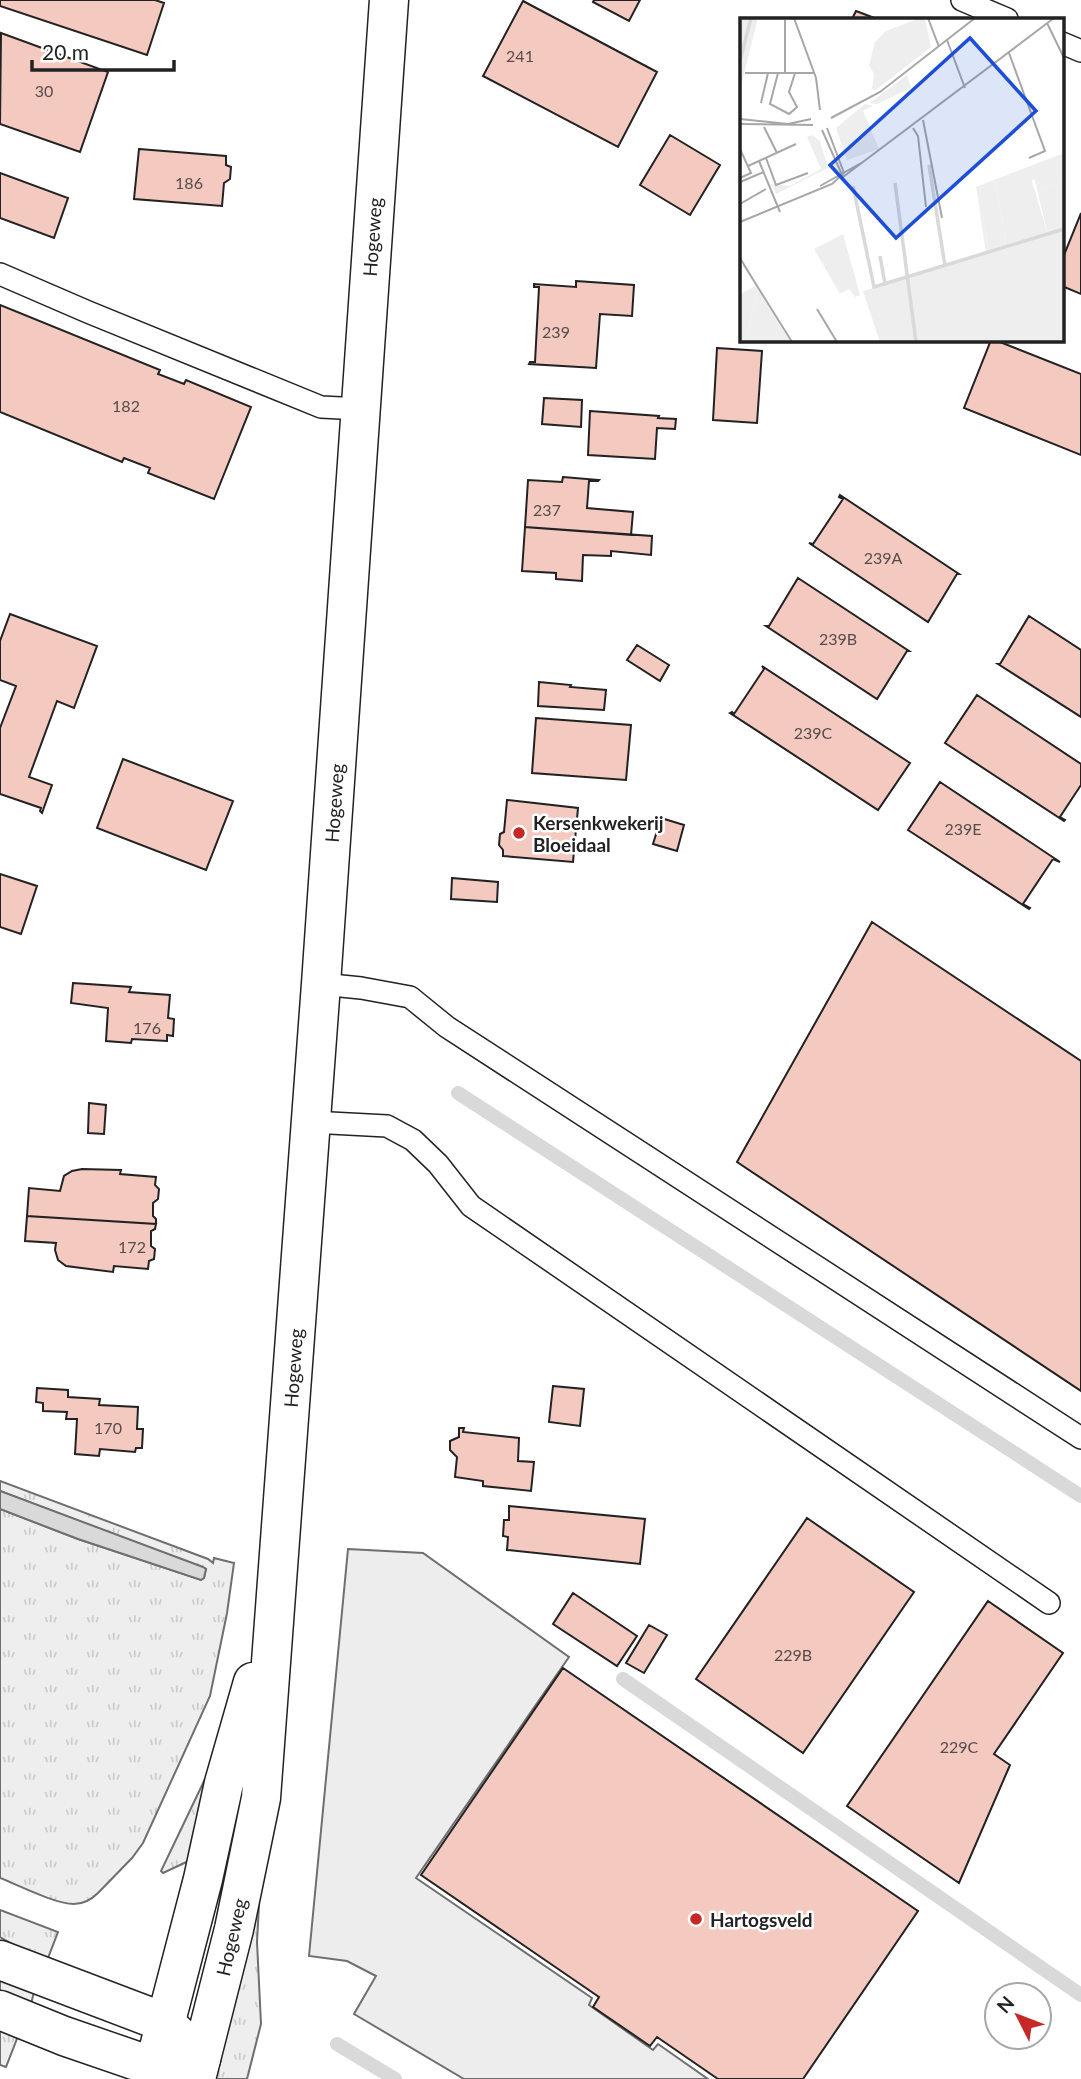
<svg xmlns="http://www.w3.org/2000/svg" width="1081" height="2079" font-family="Lato,sans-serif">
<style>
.grass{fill:url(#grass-tufts);stroke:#6f6f6f;stroke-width:2}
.parking{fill:#ededed;stroke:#6f6f6f;stroke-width:2}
.water{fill:#d9d9d9;stroke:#6f6f6f;stroke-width:2}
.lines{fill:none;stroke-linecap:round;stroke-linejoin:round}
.stream{stroke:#d9d9d9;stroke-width:14}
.building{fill:#f3c9c0;stroke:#222;stroke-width:2}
.lane-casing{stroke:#222;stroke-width:24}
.street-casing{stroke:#222;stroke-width:41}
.secondary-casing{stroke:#222;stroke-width:41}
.lane{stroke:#fff;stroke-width:21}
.street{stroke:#fff;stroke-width:38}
.secondary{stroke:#fff;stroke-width:38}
.poi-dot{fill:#c62828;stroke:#fff;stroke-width:2.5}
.labels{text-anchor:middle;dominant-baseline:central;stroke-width:5;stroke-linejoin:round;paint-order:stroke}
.number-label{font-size:16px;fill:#564c4a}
.street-label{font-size:19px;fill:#222;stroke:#fff}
.poi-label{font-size:19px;font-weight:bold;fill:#222;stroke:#fff;text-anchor:start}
.inset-river{fill:none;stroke:#d9d9d9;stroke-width:3.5}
.inset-road{fill:none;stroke:#a7a7a7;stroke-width:2}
.view{fill:#1d4ed8;fill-opacity:0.15;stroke:#1d4ed8;stroke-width:3.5}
.inset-edge{fill:none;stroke:#222;stroke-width:3.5}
</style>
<defs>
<pattern id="grass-tufts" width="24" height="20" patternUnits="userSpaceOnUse" patternTransform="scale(1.75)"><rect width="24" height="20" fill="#eee"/><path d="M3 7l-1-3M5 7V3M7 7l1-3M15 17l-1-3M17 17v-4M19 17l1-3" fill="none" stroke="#ccc"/></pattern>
</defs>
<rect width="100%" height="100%" fill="#fff"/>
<!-- grass -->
<path class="grass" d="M0,1481L208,1559L213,1563L214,1558L234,1563L227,1613L210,1696L143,1843L132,1858L98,1893C92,1899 83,1904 74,1904C55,1904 18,1885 0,1878V1509L78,1539L201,1580L204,1578L206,1569L0,1491Z
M205,1779L193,1859L163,1873L161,1871Z
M256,1905H259L257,1942L261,2024L247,2079H213Z
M0,1910L58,1932L46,1963L0,1937Z
M0,1977L34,1992L31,2004L0,1997Z
M0,2025L20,2031L6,2067L0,2065Z"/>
<!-- parking -->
<path class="parking" d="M348,1549L423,1553L569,1657L416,1878L592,1998L589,2005L653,2050L658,2044L708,2079H464L354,2014L376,1976L347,1961L309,1956Z"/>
<!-- water -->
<path class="water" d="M0,1491L203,1567L206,1569L204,1578L201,1580L78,1539L0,1509Z"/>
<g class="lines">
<!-- stream -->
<path class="stream" d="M458,1093L1081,1496
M623,1679L1081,1995
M337,2044L395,2079"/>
</g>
<!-- building -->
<path class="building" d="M0,0H155L164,3L147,55L0,6Z
M594,0H640L629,21L593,2Z
M523,1L657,72L618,147L483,76Z
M856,11L877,19H852Z
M1,33L108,72L80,152L0,124Z
M670,135L720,165L690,215L640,185Z
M139,149L226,156V165L231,167L230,179L224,183L222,206L134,199Z
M0,173L68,198L54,238L0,218Z
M1081,213V294L1062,286V260Z
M576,281L634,285L632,316L600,314L596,368L529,364L530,362H535L539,287H534V284L576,287Z
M0,305L160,370L158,374L184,384L186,380L251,407L214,499L148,473L150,468L124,458L122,462L0,412Z
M991,340H995L1081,374V455L964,408Z
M717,348L762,351L757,423L713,420Z
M544,398L582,400L581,427L542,424Z
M590,411L659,416L658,418L676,419L675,429L657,428L655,459L588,455Z
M563,477L599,480L598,481H589L587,508L633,512L631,535L525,527L528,480L562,482Z
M840,495L959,574H957L928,622L809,543L813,544L843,499L839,497Z
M525,527L652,536L651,555L611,551V556L583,555L582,581L556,579V573L522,571Z
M798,578L909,651H907L877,699L766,626H769Z
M10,614L97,646L74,708L57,701L29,777L52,785L42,813L40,811L41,808L0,794V728L16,686L0,680V641Z
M1029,616L1081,650V717L998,664H1000Z
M637,645L669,665L660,681L627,660Z
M762,666L910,763L878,810L730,713L732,712L734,714L764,669Z
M539,682L571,685L570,687L606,690L604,710L538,706Z
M977,695L1081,764V785L1060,817L1065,820L1064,821L945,743Z
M536,718L631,725L626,780L532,773Z
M123,759L233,801L206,870L97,828Z
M940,782L1060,862L1053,859L1023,904L1030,908L1029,909L908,830Z
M507,800L578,808L573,862L503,856V850L499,845L500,834L504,832Z
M661,818L684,825L677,851L653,844Z
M0,874L37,886L21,934L0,927Z
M452,878L498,882L497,902L451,899Z
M872,922L1081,1061V1391L737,1162Z
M73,983L131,987L129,992L170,995L168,1018L174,1019L173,1036L167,1035V1041L132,1039L131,1043L106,1041L108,1008L71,1003Z
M89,1103L106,1105L104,1134L88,1133Z
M82,1169L121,1170L120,1174L156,1177L155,1185L159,1189L158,1199L153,1203V1216L156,1219V1224L27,1216L29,1188L60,1191L64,1176L72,1171Z
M27,1216L156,1224L155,1229L151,1231V1246L155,1249L154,1259L149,1261L148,1269L114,1266L113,1272L66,1266L58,1260L55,1250L56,1243L25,1241Z
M553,1386L584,1389L580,1426L549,1422Z
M37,1388L68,1390V1397L100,1399L99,1405L138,1407L137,1429H143L142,1448H136L135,1452L100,1449L99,1456L75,1454L77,1419H66L67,1412L43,1411V1403L36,1402Z
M459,1428H464L463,1432L519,1438L518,1461L534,1462L531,1491L483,1486V1481L455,1477L457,1457L450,1450V1441L459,1437Z
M509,1506L645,1519L640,1564L507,1550L508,1537L503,1536L504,1520H509Z
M807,1518L914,1592L803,1753L696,1679Z
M573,1593L637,1636L617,1666L553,1624Z
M988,1601L1063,1653L994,1754L1010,1765L959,1883L847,1806Z
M649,1625L667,1635L644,1673L626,1663Z
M563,1668L918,1911L803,2079H718L657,2037L650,2046L593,2007L599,1997L421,1875Z"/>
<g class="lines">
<!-- lane casing -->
<g class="lane-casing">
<path id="lane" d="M962,0L1007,19
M1062,43L1081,51
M0,274L88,312L321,407L361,409
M321,984L361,988L410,997L447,1027L1081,1438
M311,1122L387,1126L413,1140L438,1164L471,1206L1049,1603"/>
</g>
<!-- street casing -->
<g class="street-casing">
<path id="street" d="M201,2059L234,1929L261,1798L321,984L389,0
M154,2067L203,1879L224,1783L253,1682"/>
</g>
<!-- secondary casing -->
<g class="secondary-casing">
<path id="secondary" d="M0,1960L166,2023L201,2059L196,2079
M0,2010L64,2036L154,2067L201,2059"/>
</g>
<!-- lane -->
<use href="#lane" class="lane"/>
<!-- street -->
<use href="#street" class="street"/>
<!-- secondary -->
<use href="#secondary" class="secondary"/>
</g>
<!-- markers -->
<g class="poi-dot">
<circle cx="519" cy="833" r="7"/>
<circle cx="696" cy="1919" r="7"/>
</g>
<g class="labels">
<!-- number labels -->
<g class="number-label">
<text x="520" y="55">241</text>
<text x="44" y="90">30</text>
<text x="189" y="182">186</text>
<text x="556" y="331">239</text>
<text x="126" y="405">182</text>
<text x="547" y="509">237</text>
<text x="883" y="557">239A</text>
<text x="838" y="638">239B</text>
<text x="813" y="732">239C</text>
<text x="963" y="828">239E</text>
<text x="147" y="1027">176</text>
<text x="132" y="1246">172</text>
<text x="108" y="1427">170</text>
<text x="793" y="1654">229B</text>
<text x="959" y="1746">229C</text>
</g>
<!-- street labels -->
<g class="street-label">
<text transform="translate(372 237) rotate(-86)">Hogeweg</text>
<text transform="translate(334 803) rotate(-86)">Hogeweg</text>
<text transform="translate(293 1368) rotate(-86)">Hogeweg</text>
<text transform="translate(231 1937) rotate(-77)">Hogeweg</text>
</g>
<!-- poi labels -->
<g class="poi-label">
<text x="533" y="822">Kersenkwekerij<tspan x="533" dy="22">Bloeidaal</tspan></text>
<text x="710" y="1919">Hartogsveld</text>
</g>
</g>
<!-- overview -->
<g transform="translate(740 18)">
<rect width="324" height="324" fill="#fff"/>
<path d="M3,0H18L0,72V12ZM167,57L171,70L137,86L130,85ZM125,86L133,88L123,93L139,131L107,142L96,110ZM72,117L80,123L88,150L36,176L31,166L50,168L81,151L67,119ZM103,216L120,277L115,279L109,271L100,276L74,231ZM18,272L50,324H5Z" fill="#eee"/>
<path d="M294,159L299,172L324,162V208L307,213ZM255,163L266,224L249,231L236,169ZM15,268L18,272L5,324H0V276Z" fill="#eee"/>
<path d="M324,135V162L299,172L294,160L292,164L307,213L324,208V324H140L123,273L246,235L236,169ZM255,163L266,224L249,231L236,170Z" fill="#eee" fill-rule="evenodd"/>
<path d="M180,0L185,1L191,29L136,72L132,71L134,56L129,47L135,24L146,13Z" fill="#eee"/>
<path class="inset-river" d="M0,43L11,0M189,147L205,248M155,165L176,324M113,168L134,269L324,211M140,238L145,266"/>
<path class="inset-road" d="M54,0L76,60L80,92M188,0L199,29M307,5L324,40M207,22L225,70M269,35L305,133L289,140M5,55H74M38,55L30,86L49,96L57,89L49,74L55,55M45,55V2M21,85L28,55M91,100L140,74L235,0M0,101L48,106L71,101M183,102L202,200M0,106L73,107M24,109L37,135M87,110L104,155M173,110L178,118L186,189M82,112L103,159L314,0M0,131L11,155L0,160M26,140L36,167L68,155M19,143L40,194M8,148L56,126M0,164L24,154M80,168L123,144M0,186L26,171M0,204L92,166L104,155M0,240L17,268M4,247L52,324M77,291L97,324"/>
<path class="view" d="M230,20L296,93L156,220L90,147Z"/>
<rect width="324" height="324" class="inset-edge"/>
</g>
<!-- north arrow -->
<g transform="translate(1018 2016) rotate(312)"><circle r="33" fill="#ffffff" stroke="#a7a7a7" stroke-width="2"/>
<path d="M0-5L12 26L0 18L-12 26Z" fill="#c62828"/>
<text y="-10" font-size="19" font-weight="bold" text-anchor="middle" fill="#222222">N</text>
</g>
<!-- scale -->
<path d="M32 60v10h142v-10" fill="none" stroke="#222222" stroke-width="3.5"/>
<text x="42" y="60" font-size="21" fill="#222222" stroke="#ffffff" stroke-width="5" paint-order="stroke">20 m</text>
</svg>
